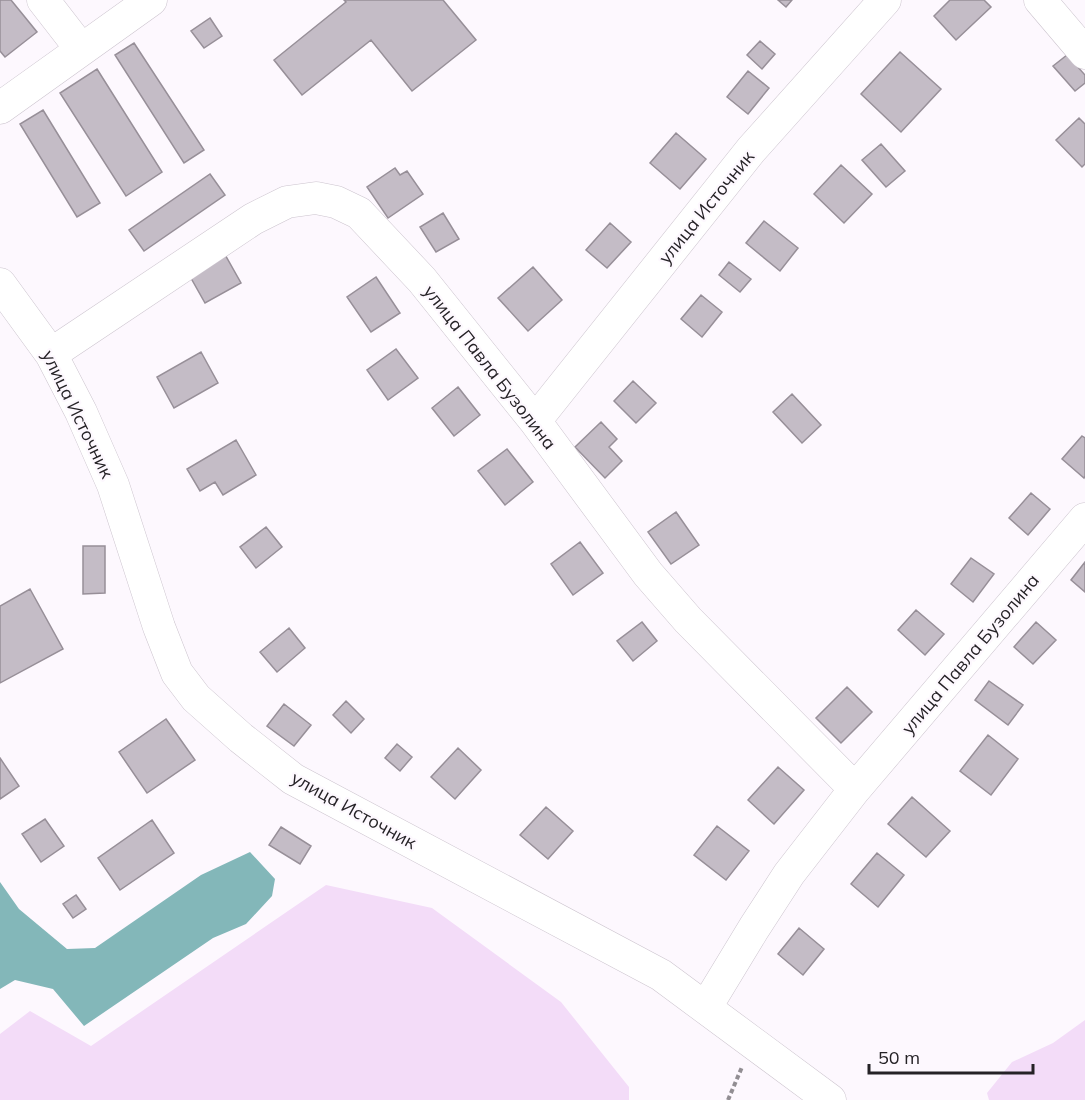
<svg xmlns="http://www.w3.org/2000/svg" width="1085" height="1100" font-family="Mulish,sans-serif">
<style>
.green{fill:#f3dcf8}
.water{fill:#83b7b9}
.building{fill:#c4bcc6;stroke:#978f98;stroke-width:1.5}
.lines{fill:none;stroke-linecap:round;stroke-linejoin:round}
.minor-casing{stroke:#ccc4ce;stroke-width:33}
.path{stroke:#928e93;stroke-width:4;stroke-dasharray:4.5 3;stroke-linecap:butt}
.minor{stroke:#fff;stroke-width:32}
.labels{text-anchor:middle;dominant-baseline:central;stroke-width:4.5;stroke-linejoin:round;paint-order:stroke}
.street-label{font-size:18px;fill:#252226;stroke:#fdf8fe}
</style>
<rect width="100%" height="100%" fill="#fdf8fe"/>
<!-- green -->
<path class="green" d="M326,885L432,908L561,1002L629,1087V1100H0V1034L30,1011L91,1046Z
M1085,1020V1100H989L987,1093L1012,1062L1053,1043Z"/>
<!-- water -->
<path class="water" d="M250,852L275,879L272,896L246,924L213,938L84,1026L53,989L15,980L0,989V882L19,909L67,949L95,948L201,875Z"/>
<!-- building -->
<path class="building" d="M0,0H11L37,32L5,57L0,51Z
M344,0H443L476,40L412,91L371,40L302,95L274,60L346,2Z
M778,0H792L786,7Z
M950,0H984L991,7L956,40L934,16Z
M210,18L222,36L204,48L191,31Z
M760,41L775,54L762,69L747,55Z
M134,43L204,150L184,163L115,55Z
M900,52L941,89L901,132L861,94Z
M1067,55L1085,75V83L1075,91L1053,66Z
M97,69L162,172L126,196L60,93Z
M748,71L769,88L748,114L727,97Z
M43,110L100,203L77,217L20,124Z
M1079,118L1085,124V164L1082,167L1056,140Z
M676,133L706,159L680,189L650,163Z
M881,144L905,171L886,187L862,160Z
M841,165L872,194L844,223L814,194Z
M395,168L400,175L407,171L423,194L388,218L367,187Z
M210,174L225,195L144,251L129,230Z
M443,213L459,239L436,252L420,227Z
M764,221L798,248L780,271L746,243Z
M610,223L631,242L607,268L586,250Z
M223,251L241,283L205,303L187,271Z
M729,262L751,279L740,292L719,275Z
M533,267L562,300L528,331L498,298Z
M376,277L400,313L371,332L347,297Z
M701,295L722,312L702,337L681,319Z
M396,349L418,378L388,400L367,370Z
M201,352L218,383L174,408L157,377Z
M633,381L656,403L636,423L614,401Z
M458,387L480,415L454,436L432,408Z
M792,394L821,425L802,443L773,412Z
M601,422L617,439L609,447L622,461L605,478L575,447Z
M1082,436L1085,438V476L1084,478L1062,459Z
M236,440L256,475L223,495L215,482L200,491L187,469Z
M507,449L533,482L505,505L478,471Z
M1031,493L1050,509L1028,535L1009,518Z
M676,512L699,545L671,564L648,532Z
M266,527L282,547L256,568L240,547Z
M580,542L603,573L573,595L551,564Z
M83,546H105V593L83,594Z
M971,558L994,574L973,602L951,584Z
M1085,562V592L1071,580Z
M30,589L63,649L0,683V606Z
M916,610L944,634L925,655L898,630Z
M642,622L657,641L633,661L617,641Z
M1036,622L1056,640L1033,664L1014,647Z
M289,628L305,648L277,672L260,652Z
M989,681L1023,705L1008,725L975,700Z
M847,687L872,712L841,743L816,718Z
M346,701L364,719L351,733L333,715Z
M284,704L311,725L294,746L267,726Z
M166,719L195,760L147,793L119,752Z
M988,735L1018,759L991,795L960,771Z
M397,744L412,757L400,771L385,758Z
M458,748L481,770L455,799L431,777Z
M0,758L19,786L0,799Z
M778,767L804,790L774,824L748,800Z
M912,797L950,831L926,857L888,824Z
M546,807L573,831L548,859L520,835Z
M45,819L64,846L41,862L22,834Z
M152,820L174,853L120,890L98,858Z
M717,826L749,851L726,880L694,855Z
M281,827L311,846L300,864L269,845Z
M877,853L904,875L878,907L851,884Z
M76,895L86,909L73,918L63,904Z
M799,928L824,949L803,975L778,954Z"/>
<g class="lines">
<!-- minor casing -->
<g class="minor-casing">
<path id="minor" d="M43,0L81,49
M1040,0L1085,53
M0,108L151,0
M0,284L51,354L81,412L113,485L159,627L177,673L196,698L241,738L293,779L661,975L830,1100
M51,354L253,219L287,202L316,198L336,202L359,213L422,280L535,421L648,574L688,620L855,789
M535,421L751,150L885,0
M706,1007L754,928L789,874L855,789L1085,519"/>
</g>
<!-- path -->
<path class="path" d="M728,1100L742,1067"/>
<!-- minor -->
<use href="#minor" class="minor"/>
</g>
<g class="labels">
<!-- street labels -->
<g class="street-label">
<text transform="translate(706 207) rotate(-51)">улица Источник</text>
<text transform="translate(490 367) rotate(52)">улица Павла Бузолина</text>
<text transform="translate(78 414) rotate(64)">улица Источник</text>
<text transform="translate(970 654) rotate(-50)">улица Павла Бузолина</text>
<text transform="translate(354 810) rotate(29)">улица Источник</text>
</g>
</g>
<!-- scale -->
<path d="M869 1064v9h164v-9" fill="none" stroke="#252226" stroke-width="3"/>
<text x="878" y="1064" font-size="18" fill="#252226" stroke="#fdf8fe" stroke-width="4.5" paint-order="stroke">50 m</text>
</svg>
